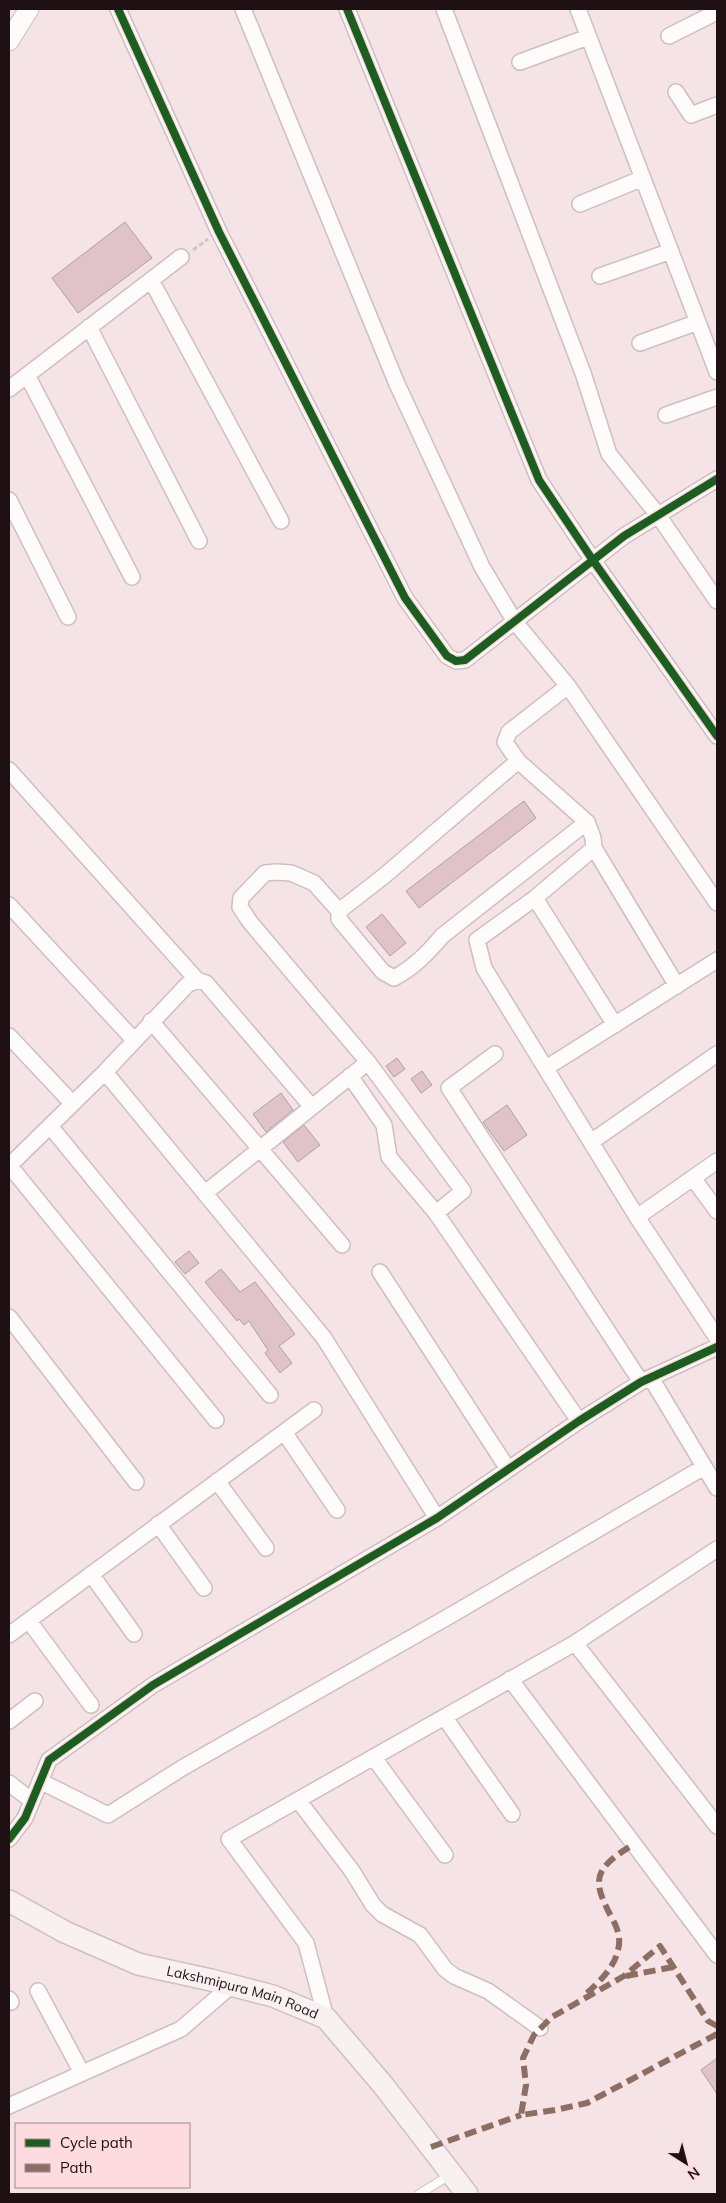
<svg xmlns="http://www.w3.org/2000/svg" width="726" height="2203" font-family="Mulish,sans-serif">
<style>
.building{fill:#e0c3c8;stroke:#afa0a2}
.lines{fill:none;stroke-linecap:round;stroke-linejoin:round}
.service-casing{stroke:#cebfc1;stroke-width:10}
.minor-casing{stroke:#cebfc1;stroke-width:18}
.tertiary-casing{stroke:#cebfc1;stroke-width:21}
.secondary-casing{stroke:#cebfc1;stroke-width:24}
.path{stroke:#cec7c8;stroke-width:3;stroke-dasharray:5 2.5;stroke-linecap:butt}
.service{stroke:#fefbfb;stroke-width:8}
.minor{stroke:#fefbfb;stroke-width:15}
.tertiary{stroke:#fefbfb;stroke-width:19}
.secondary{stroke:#f8f0f1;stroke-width:21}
.quiet{stroke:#8d6e63;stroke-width:6;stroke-dasharray:12 6;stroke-linecap:butt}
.cycleway-casing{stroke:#fddbdf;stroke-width:11}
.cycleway{stroke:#1b5e20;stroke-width:8}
.labels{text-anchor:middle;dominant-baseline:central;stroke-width:4.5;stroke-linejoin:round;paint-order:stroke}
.street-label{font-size:14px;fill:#1f1113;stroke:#fddbdf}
</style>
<rect width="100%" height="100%" fill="#f5e3e5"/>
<!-- building -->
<path class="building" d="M125,222L152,258L78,313L52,278Z
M524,801L536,818L419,908L406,891Z
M382,914L406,943L390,956L366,927Z
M397,1058L405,1069L394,1077L386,1066Z
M422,1071L432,1085L421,1093L411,1079Z
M281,1093L293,1110L266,1132L253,1114Z
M507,1105L527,1135L504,1151L483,1122Z
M304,1125L320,1145L298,1162L283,1142Z
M189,1251L199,1263L185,1274L175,1262Z
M221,1269L240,1292L255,1282L295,1334L279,1346L292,1363L280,1373L265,1353L268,1350L249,1321L244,1325L239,1319L237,1321L205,1282Z
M717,2058V2094L701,2070Z"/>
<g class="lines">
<!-- service casing -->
<g class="service-casing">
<path id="service" d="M419,2194L450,2175"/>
</g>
<!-- minor casing -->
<g class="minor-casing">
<path id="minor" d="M118,9L219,232L405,598L447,656L456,661L465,660L624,536L717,479
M243,9L397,384L482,567L515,622L568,686L717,903
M347,9L539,480L592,559L717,736
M444,9L583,373L609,454L658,515L717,601
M578,9L717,372
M669,36L717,12
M520,62L588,37
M676,92L691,115L717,105
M580,204L643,178
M600,276L671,251
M151,280L281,521
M89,327L199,541
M640,343L698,322
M27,375L132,577
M9,389L181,257
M666,415L717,397
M9,500L68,617
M568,686L509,732L505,742L518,761L587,822L593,838L594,848L677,986
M518,761L384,876L339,911V919L383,972L394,978C414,967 427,954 442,936L587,822
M9,770L197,980
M594,848L535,898L477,940L484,968L637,1217L717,1338
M535,898L615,1025
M9,905L134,1040
M339,911L314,883L291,873L277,872L265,873L241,898L240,907L250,922L368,1062
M151,1021L342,1245
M9,1036L72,1103
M495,1054L449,1088L641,1382
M546,1068L717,960
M105,1072L324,1338L437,1518
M350,1076L384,1125L389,1157L436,1213
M50,1126L270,1395
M591,1142L717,1054
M9,1165L216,1420
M9,1166L105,1072L187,985L197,980L206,983L311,1106
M693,1178L717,1211
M205,1193L368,1062L463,1191L436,1213L579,1421
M637,1217L717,1161
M380,1272L508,1469
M9,1317L136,1482
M651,1378L717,1488
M284,1432L337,1510
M217,1481L266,1548
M158,1524L204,1588
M91,1574L134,1634
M29,1621L91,1705
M9,1635L314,1410
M575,1643L717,1826
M510,1679L717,1955
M445,1718L512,1814
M9,1721L35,1701
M374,1758L445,1855
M40,1781L108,1815L182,1768L453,1614L704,1467
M9,1783L32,1801
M298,1800L352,1871L373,1905L382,1914L420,1935L445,1969L454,1976L488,1991L540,2028
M9,1839L25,1818L49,1760L153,1685L437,1518L579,1421L641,1382L717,1347
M38,1991L82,2073
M9,1999L11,2002
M326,2018L306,1943L229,1839L575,1643L717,1549
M9,2106L181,2029L232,1985"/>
</g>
<!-- tertiary casing -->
<g class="tertiary-casing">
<path id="tertiary" d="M9,41L29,9"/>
</g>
<!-- secondary casing -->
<g class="secondary-casing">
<g id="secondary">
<path id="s1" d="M9,1901L65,1932L138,1964L211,1980L273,1996L326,2018L383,2085L467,2194"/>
</g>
</g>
<!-- path -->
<path class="path" d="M193,250L208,239"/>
<!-- service -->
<use href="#service" class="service"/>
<!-- minor -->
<use href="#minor" class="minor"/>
<!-- tertiary -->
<use href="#tertiary" class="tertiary"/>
<!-- secondary -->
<use href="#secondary" class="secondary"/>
<!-- quiet -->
<path class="quiet" d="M626,1976L673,1967
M587,1993C600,1981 614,1968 618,1950C621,1940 618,1929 613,1920C590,1878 594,1869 634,1844
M717,2026L708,2021L660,1946L624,1976L552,2017L534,2035L523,2058L526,2085L521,2115L555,2110L587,2103L717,2034
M431,2147L521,2115"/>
<!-- cycleway casing -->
<g class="cycleway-casing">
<path id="cycleway" d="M118,9L219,232L405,598L447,656L456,661L465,660L624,536L717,479
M347,9L539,480L592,559L717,736
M9,1839L25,1818L49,1760L153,1685L437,1518L579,1421L641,1382L717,1347"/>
</g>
<!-- cycleway -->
<use href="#cycleway" class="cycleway"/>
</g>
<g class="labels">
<!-- street labels -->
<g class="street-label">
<text stroke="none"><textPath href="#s1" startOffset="252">Lakshmipura Main Road</textPath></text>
</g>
</g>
<!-- border -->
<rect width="726" height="2203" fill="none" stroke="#1f1113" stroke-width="20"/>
<!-- legend -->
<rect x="15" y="2123" width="175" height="65" fill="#fddbdf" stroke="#a48a8d"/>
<rect x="25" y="2139" width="25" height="8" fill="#1b5e20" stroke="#a48a8d"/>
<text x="60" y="2148" font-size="15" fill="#1f1113">Cycle path</text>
<rect x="25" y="2164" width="25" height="8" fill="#8d6e63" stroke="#a48a8d"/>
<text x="60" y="2173" font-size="15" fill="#1f1113">Path</text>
<!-- north arrow -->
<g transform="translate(686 2163) rotate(144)" stroke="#fddbdf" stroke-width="4" paint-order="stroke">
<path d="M0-4L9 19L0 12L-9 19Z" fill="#1f1113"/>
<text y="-8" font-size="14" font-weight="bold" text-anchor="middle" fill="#1f1113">N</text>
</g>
</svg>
